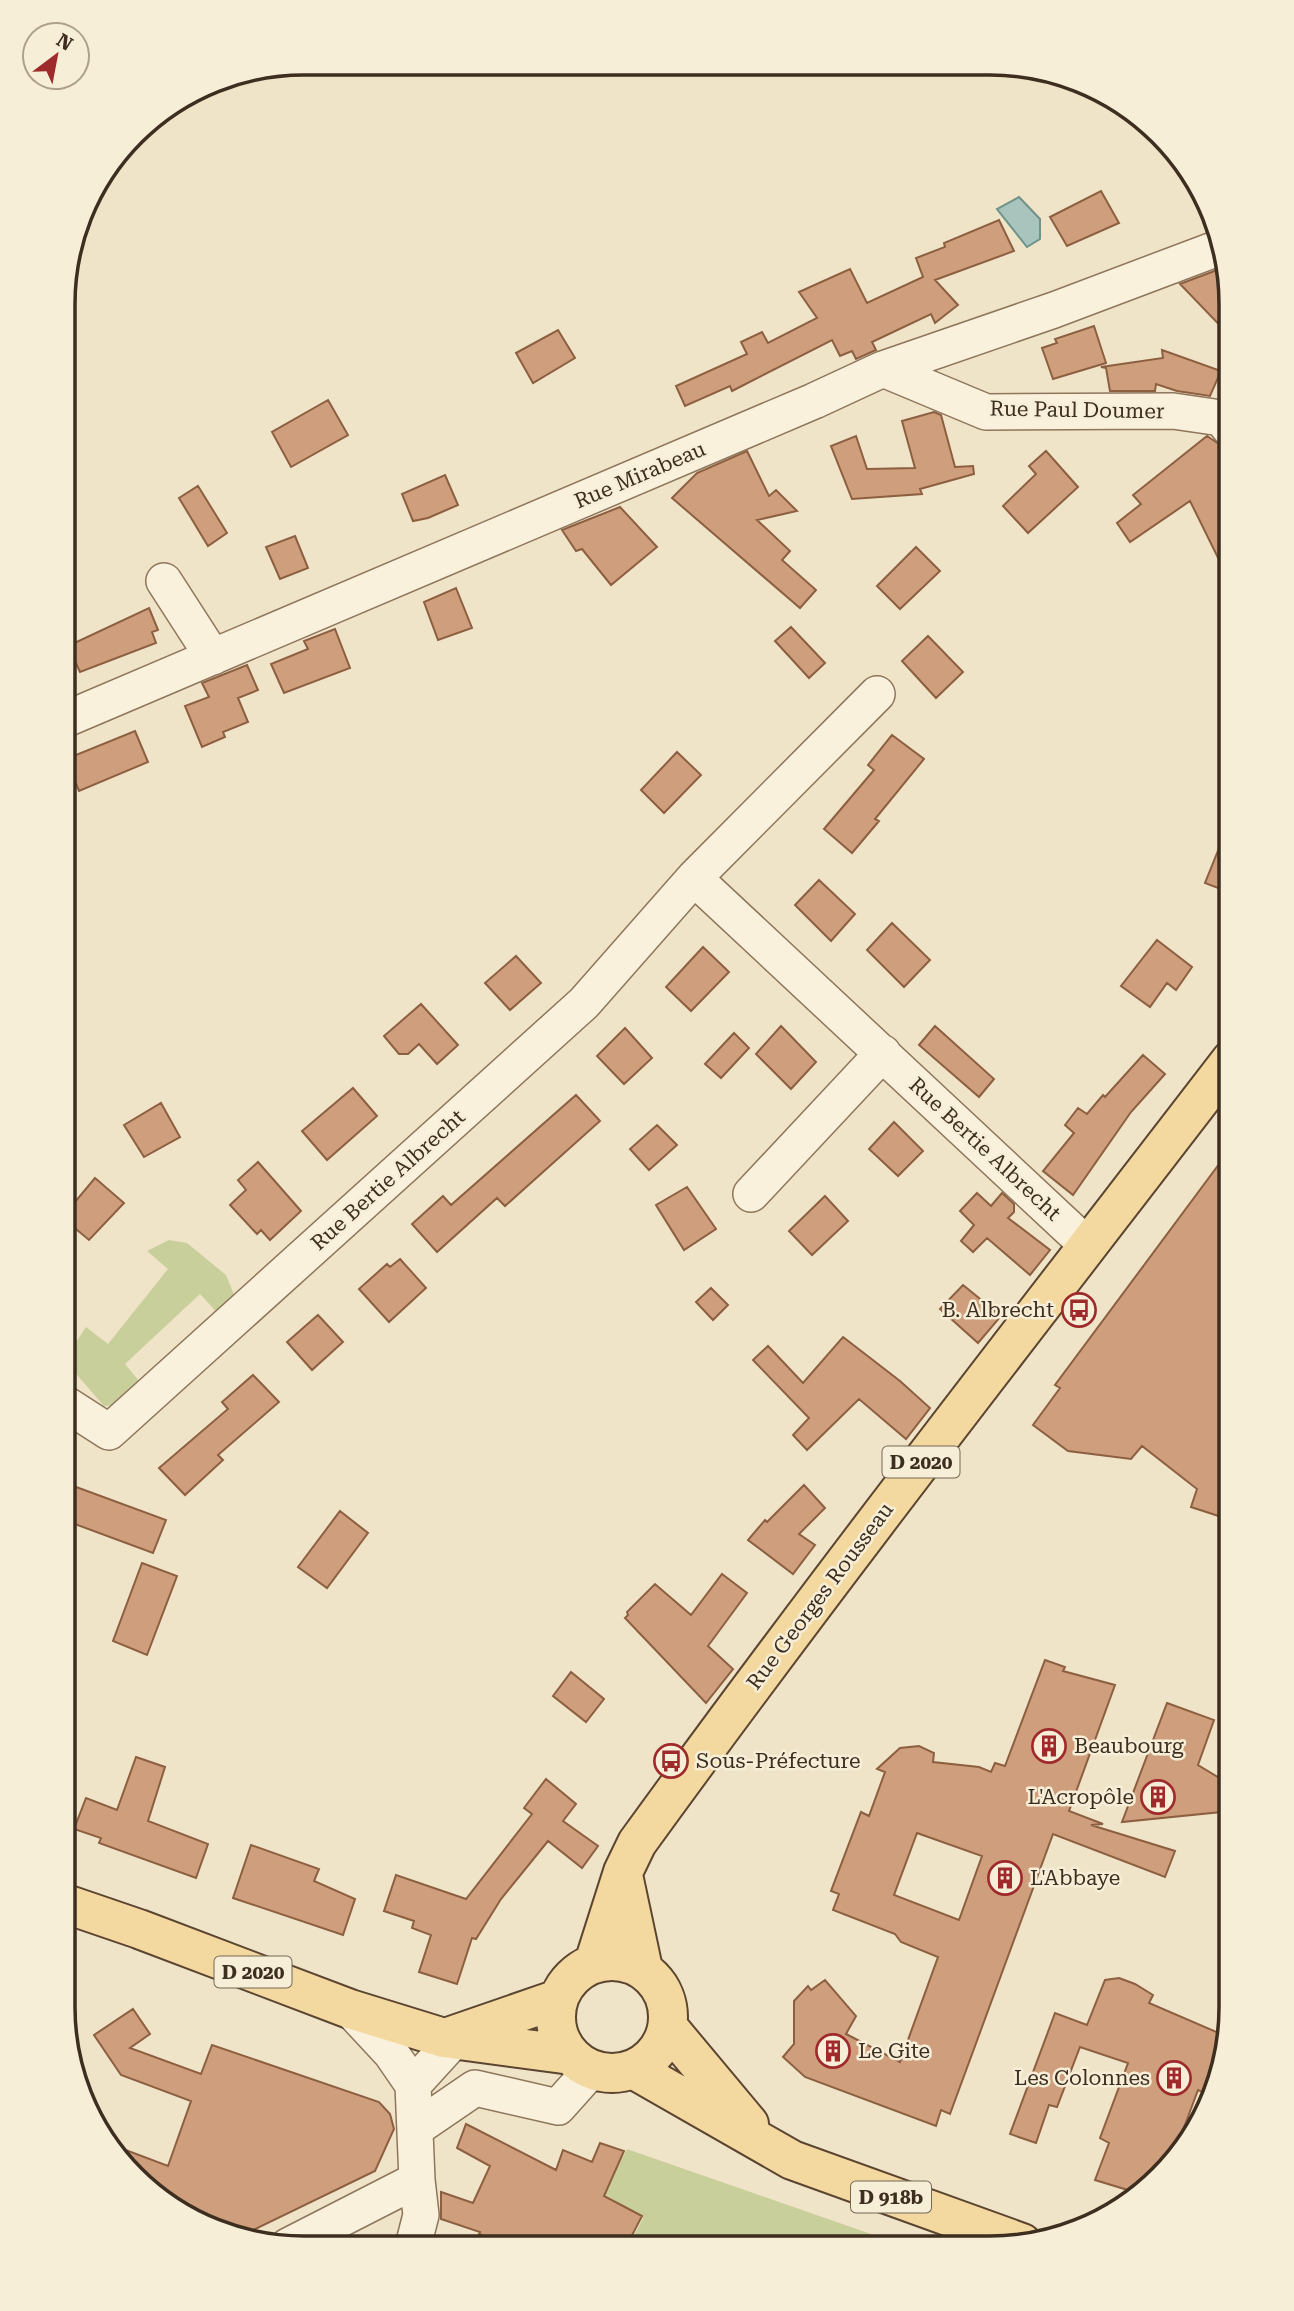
<svg xmlns="http://www.w3.org/2000/svg" width="1294" height="2311" font-family="'Roboto Serif',serif">
<style>
.green{fill:#c9cf9b}
.water{fill:#a9c4bc;stroke:#6f938a;stroke-width:2}
.building{fill:#cf9f7d;stroke:#8d5f41;stroke-width:2;fill-rule:evenodd}
.lines{fill:none;stroke-linecap:round;stroke-linejoin:round}
.minor-casing{stroke:#8d765c;stroke-width:38}
.major-casing{stroke:#5b4430;stroke-width:42}
.minor{stroke:#faf1dc;stroke-width:35}
.major{stroke:#f3d9a0;stroke-width:38}
.labels{text-anchor:middle;dominant-baseline:central;stroke-width:5;stroke-linejoin:round;paint-order:stroke}
.shield{fill:#f7eed8;stroke:#756857;stroke-width:2}
.shield-label{font-size:19px;font-weight:bold;fill:#3d2e20}
.street-label{font-size:21px;fill:#3d2e20;stroke:#f7eed8}
.poi-label{font-size:21px;fill:#3d2e20;stroke:#f7eed8;text-anchor:start}
.rim{fill:none;stroke:#3d2e20;stroke-width:3.5}
</style>
<rect width="100%" height="100%" fill="#f0e4c8"/>
<!-- green -->
<path class="green" d="M169,1240L187,1243L226,1275L235,1297L221,1317L200,1294L125,1364L144,1387L119,1405L104,1406L64,1360L86,1327L108,1344L168,1269L147,1251Z
M627,2149L911,2248L628,2247L643,2218L604,2194Z"/>
<!-- water -->
<path class="water" d="M1019,197L1040,219V239L1027,247L997,209Z"/>
<!-- building -->
<path class="building" d="M1101,191L1119,223L1067,246L1050,217Z
M999,220L1014,251L935,280L958,305L935,323L931,314L872,342L876,350L856,359L852,351L840,356L832,340L732,391L730,386L685,406L676,386L747,354L741,342L762,332L768,343L817,318L799,292L850,269L867,303L923,277L916,258L945,247L944,243Z
M1225,267L1231,304V337L1180,284Z
M1094,326L1106,363L1053,379L1042,348L1057,343L1055,339Z
M558,330L575,358L533,383L516,353Z
M1162,350L1221,371L1210,396L1177,391L1156,384L1155,391H1110L1106,368L1101,367L1163,358Z
M328,400L348,435L291,467L272,432Z
M934,412L941,415L955,467L973,466L974,474L920,489L922,494L852,499L831,446L856,436L867,469L915,468L902,421Z
M1207,436L1231,452V584L1190,501L1130,542L1117,523L1141,504L1133,495Z
M747,451L769,496L776,490L797,511L757,520L790,551L782,560L816,590L800,608L672,498L697,473Z
M1046,451L1078,487L1028,533L1003,506L1036,474L1029,466Z
M445,475L458,505L428,518L413,521L402,494Z
M198,486L227,533L208,546L179,498Z
M620,507L657,547L611,585L582,549L576,551L562,530Z
M295,536L308,568L280,579L266,547Z
M916,547L940,571L900,609L877,586Z
M456,588L472,628L438,640L424,602Z
M149,608L158,630L152,632L156,643L80,672L68,646Z
M791,627L825,663L809,678L775,641Z
M335,629L350,668L284,693L271,664L308,649L304,641Z
M928,636L963,672L936,698L902,661Z
M247,665L258,690L238,698L248,722L223,732L225,737L202,747L185,706L209,697L202,683Z
M135,731L148,762L79,791L66,759Z
M892,735L924,759L875,819L879,821L852,853L824,829L874,770L868,765Z
M677,752L701,775L664,813L641,790Z
M1230,821L1231,822V893L1205,883Z
M819,880L855,914L831,941L795,905Z
M892,923L930,960L904,987L867,950Z
M1157,940L1192,967L1176,990L1167,983L1150,1007L1121,986Z
M703,947L729,972L691,1011L666,987Z
M516,956L541,983L510,1010L485,983Z
M421,1004L458,1045L437,1064L419,1044L408,1054H399L384,1036Z
M781,1026L816,1062L791,1089L756,1054Z
M935,1026L994,1079L979,1097L919,1045Z
M625,1028L652,1058L624,1084L597,1056Z
M734,1033L749,1048L721,1078L705,1064Z
M1143,1055L1165,1074L1131,1112L1073,1195L1043,1171L1074,1133L1065,1125L1078,1108L1087,1114L1103,1095L1105,1097Z
M353,1088L377,1116L327,1160L302,1131Z
M576,1095L600,1121L505,1206L497,1198L437,1252L412,1224L443,1196L451,1205Z
M161,1103L180,1137L144,1157L124,1125Z
M894,1122L923,1151L898,1176L869,1149Z
M657,1125L677,1145L649,1170L630,1149Z
M1231,1148V1520L1191,1507L1197,1489L1142,1446L1131,1459L1068,1451L1033,1425L1060,1388L1055,1385Z
M258,1162L301,1211L270,1240L261,1230L257,1234L230,1205L246,1190L238,1180Z
M95,1178L124,1203L89,1240L64,1219V1215Z
M687,1187L716,1229L684,1250L656,1205Z
M977,1193L991,1206L1002,1193L1014,1204V1212L1008,1218L1050,1250L1030,1275L987,1238L973,1252L961,1241L974,1225L960,1211Z
M825,1196L848,1221L812,1255L789,1231Z
M400,1259L426,1288L389,1322L359,1289L387,1264L390,1267Z
M963,1285L1001,1316L978,1343L940,1309Z
M711,1288L728,1305L713,1320L696,1302Z
M318,1315L343,1342L312,1370L287,1342Z
M843,1337L900,1381L930,1408L906,1439L859,1399L807,1450L793,1435L809,1418L753,1360L768,1346L803,1383Z
M253,1375L279,1402L218,1455L223,1460L185,1495L159,1468L228,1409L222,1402Z
M68,1484L166,1520L153,1553L64,1520V1496Z
M804,1485L825,1508L799,1534L815,1545L793,1574L748,1540L765,1520L767,1522Z
M340,1511L368,1533L327,1588L298,1567Z
M142,1563L177,1576L147,1655L113,1641Z
M722,1574L747,1593L708,1646L733,1669L706,1703L625,1618L628,1615L627,1612L655,1584L691,1615Z
M1045,1660L1065,1667L1063,1671L1115,1685L1069,1811L1103,1824L1091,1825L1175,1851L1165,1877L1053,1834L950,2114L941,2110L936,2126L805,2077L783,2057L794,2044V2001L808,1986L811,1990L825,1980L856,2016L846,2034L900,2062L938,1957L901,1942L895,1934L833,1910L839,1894L831,1891L861,1812L869,1816L885,1772L877,1769L900,1748L919,1746L934,1753L933,1762L979,1767L991,1772L995,1763L1005,1766ZM917,1833L982,1856L959,1920L894,1895Z
M571,1672L604,1699L586,1722L553,1696Z
M1167,1703L1214,1720L1198,1765L1231,1785V1811L1122,1822Z
M136,1757L165,1767L148,1821L208,1844L196,1878L99,1843L101,1838L74,1829L86,1798L117,1810Z
M546,1779L576,1804L563,1821L598,1846L582,1868L548,1841L501,1899L476,1939L472,1938L457,1984L419,1972L431,1935L412,1928L414,1921L384,1911L396,1875L466,1899L532,1814L524,1808Z
M251,1845L319,1869L314,1881L355,1899L343,1935L233,1898Z
M1119,1978L1135,1984L1153,1995L1149,2003L1228,2037L1218,2085L1212,2096L1198,2090L1170,2165L1141,2194L1095,2180L1109,2143L1100,2138L1128,2063L1080,2047L1057,2107L1049,2105L1036,2143L1010,2134L1055,2013L1087,2025L1105,1980Z
M133,2009L150,2034L130,2048L201,2074L212,2045L379,2102L390,2114L394,2129L375,2171L245,2234L157,2198L113,2153L107,2143L168,2166L191,2101L121,2075L94,2035Z
M466,2124L556,2170L563,2150L592,2162L600,2143L624,2151L604,2196L642,2216L626,2247H511L479,2234L480,2232L441,2219V2192L473,2203L490,2166L457,2148Z"/>
<g class="lines">
<!-- minor casing -->
<g class="minor-casing">
<path id="minor" d="M883,369L986,412L1173,411L1221,418L1231,430
M164,581L213,657
M64,720L814,401L883,369L1054,310L1221,247
M694,878L1087,1245
M751,1194L883,1053
M64,1403L109,1432L584,1003L694,878L877,694
M413,2085L454,2040
M415,2129L475,2088L558,2107L592,2069
M288,2246L417,2180L413,2085L391,2053L350,2009
M413,2246L421,2215L417,2180"/>
</g>
<!-- major casing -->
<g class="major-casing">
<path id="major" d="M623,1875L643,1969
M63,1903L139,1929L350,2009L444,2038L571,2055
M556 2017a56 56 0 1 1 112 0a56 56 0 1 1-112 0Z
M594,1963L623,1872L637,1843C829,1578 1031,1320 1231,1060
M668,2027L749,2124
M451,2036L558,1999
M633,2069L792,2160L1022,2243"/>
</g>
<!-- minor -->
<use href="#minor" class="minor"/>
<!-- major -->
<use href="#major" class="major"/>
</g>
<!-- icons -->
<defs>
<g id="bus-ring" transform="scale(1.75)"><circle r="9.5" fill="#f7eed8" stroke="#9e2a2b" stroke-width="1.5"/><path d="M-5-6H5V4H4V6H2V4H-2V6H-4V4H-5ZM-3.5-4V0h7V-4ZM-3.5 1.2v1.5H-2V1.2ZM2 1.2v1.5H3.5V1.2Z" fill="#9e2a2b"/></g>
<g id="building-ring" transform="scale(1.75)"><circle r="9.5" fill="#f7eed8" stroke="#9e2a2b" stroke-width="1.5"/><path d="M-4-6H4V6H1V3H-1V6H-4ZM-2.5-4.3h1.7v1.8h-1.7ZM.8-4.3h1.7v1.8H.8ZM-2.5-1h1.7V.8h-1.7ZM.8-1h1.7V.8H.8Z" fill="#9e2a2b"/></g>
</defs>
<g fill-rule="evenodd">
<use href="#bus-ring" x="1079" y="1310"/>
<use href="#building-ring" x="1049" y="1746"/>
<use href="#bus-ring" x="671" y="1761"/>
<use href="#building-ring" x="1158" y="1797"/>
<use href="#building-ring" x="1005" y="1878"/>
<use href="#building-ring" x="833" y="2051"/>
<use href="#building-ring" x="1174" y="2078"/>
</g>
<g class="labels">
<!-- shield labels -->
<g class="shield">
<rect x="882.5" y="1446.5" width="77" height="31" rx="5"/>
<rect x="214.5" y="1956.5" width="77" height="31" rx="5"/>
<rect x="851" y="2181.5" width="80" height="31" rx="5"/>
</g>
<g class="shield-label">
<text x="921" y="1462">D 2020</text>
<text x="253" y="1972">D 2020</text>
<text x="891" y="2197">D 918b</text>
</g>
<!-- street labels -->
<g class="street-label">
<text transform="translate(1077 410) rotate(1)">Rue Paul Doumer</text>
<text transform="translate(640 475) rotate(-23)">Rue Mirabeau</text>
<text transform="translate(985 1149) rotate(43)">Rue Bertie Albrecht</text>
<text transform="translate(388 1180) rotate(-42)">Rue Bertie Albrecht</text>
<text transform="translate(820 1596) rotate(-53)">Rue Georges Rousseau</text>
</g>
<!-- poi labels -->
<g class="poi-label">
<text x="1054" y="1310" text-anchor="end">B. Albrecht</text>
<text x="1074" y="1746">Beaubourg</text>
<text x="696" y="1761">Sous-Préfecture</text>
<text x="1134" y="1797" text-anchor="end">L'Acropôle</text>
<text x="1030" y="1878">L'Abbaye</text>
<text x="858" y="2051">Le Gite</text>
<text x="1150" y="2078" text-anchor="end">Les Colonnes</text>
</g>
</g>
<!-- crop -->
<path d="M0 0H1294V2311H0ZM304 75H990A229 229 0 0 1 1219 304V2007A229 229 0 0 1 990 2236H304A229 229 0 0 1 75 2007V304A229 229 0 0 1 304 75Z" fill="#f7eed8" fill-rule="evenodd"/>
<path class="rim" d="M304 75H990A229 229 0 0 1 1219 304V2007A229 229 0 0 1 990 2236H304A229 229 0 0 1 75 2007V304A229 229 0 0 1 304 75Z"/>
<!-- north arrow -->
<g transform="translate(56 56) rotate(32)"><circle r="33" fill="#f7eed8" stroke="#ada18e" stroke-width="2"/>
<path d="M0-5L12 26L0 18L-12 26Z" fill="#9e2a2b"/>
<text y="-10" font-size="19" font-weight="bold" text-anchor="middle" fill="#3d2e20">N</text>
</g>
</svg>
